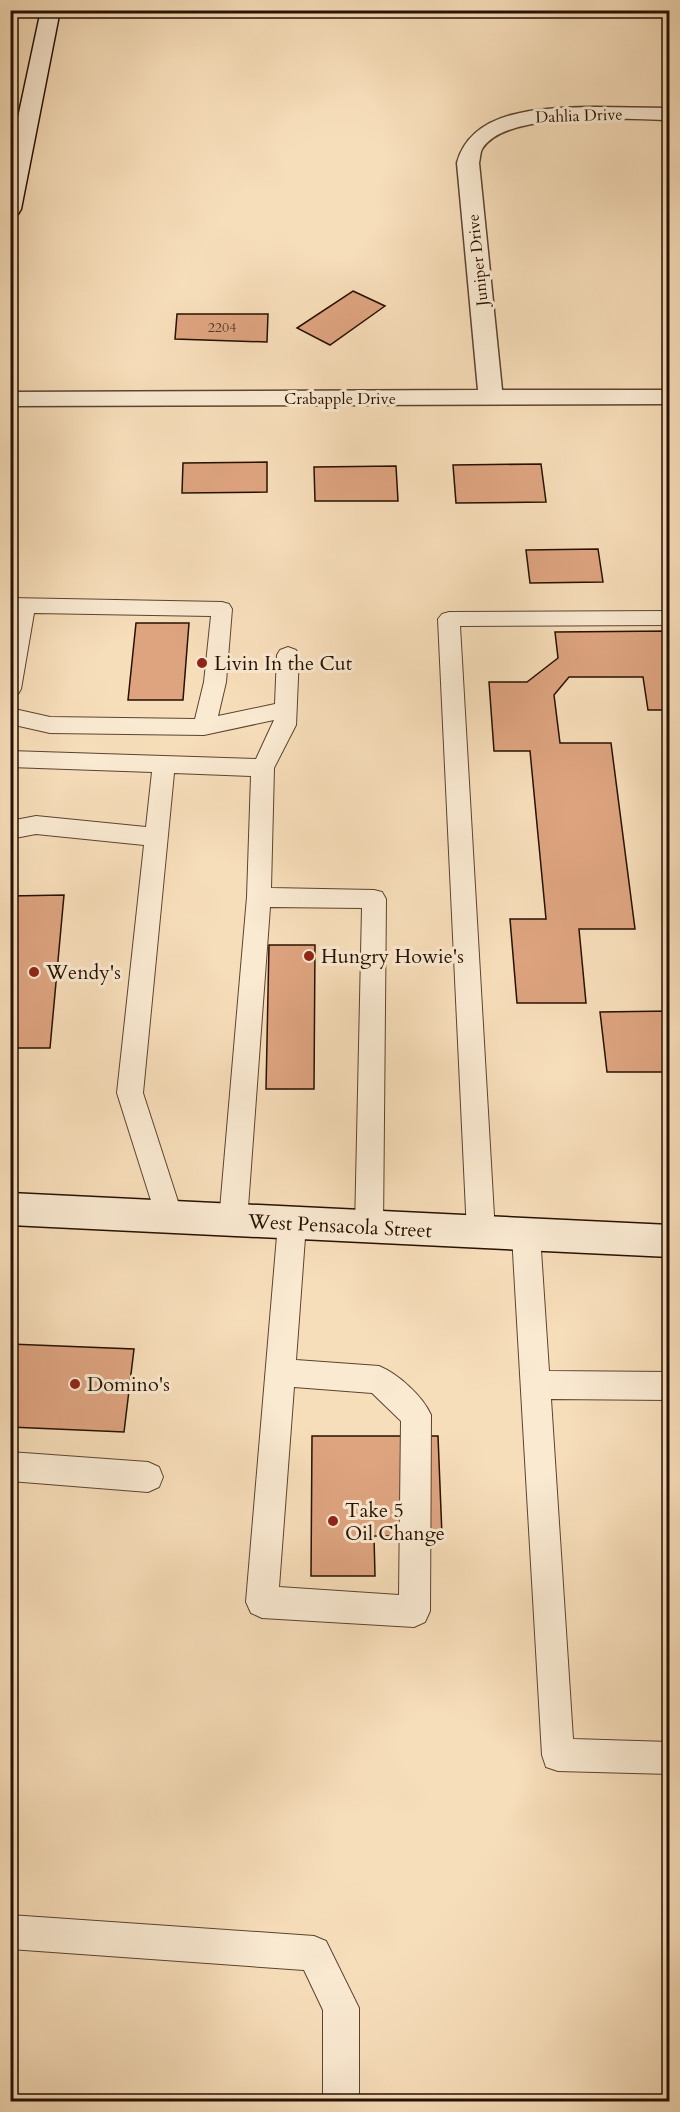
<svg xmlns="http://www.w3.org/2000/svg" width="680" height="2112" font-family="Cardo,serif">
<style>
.building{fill:#dea480;stroke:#271001;stroke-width:1.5}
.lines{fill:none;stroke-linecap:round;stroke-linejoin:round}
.lane-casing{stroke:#5b442f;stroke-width:2}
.street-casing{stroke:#5b442f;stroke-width:3}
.secondary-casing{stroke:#271001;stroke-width:3}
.lane{fill:#faead2;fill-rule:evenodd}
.street{fill:#faead2;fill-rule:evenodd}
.secondary{fill:#faead2;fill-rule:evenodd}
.poi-dot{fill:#8f2418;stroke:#faead2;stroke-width:2}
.labels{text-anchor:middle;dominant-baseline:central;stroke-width:6;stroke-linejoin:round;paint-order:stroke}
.far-number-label{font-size:14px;fill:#553521}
.far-street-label{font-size:16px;fill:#271001;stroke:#faead2}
.poi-label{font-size:20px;fill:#271001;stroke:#faead2;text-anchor:start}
.street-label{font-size:20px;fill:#271001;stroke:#faead2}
</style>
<rect width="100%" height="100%" fill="#f7deba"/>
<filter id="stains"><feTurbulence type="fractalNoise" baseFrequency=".00333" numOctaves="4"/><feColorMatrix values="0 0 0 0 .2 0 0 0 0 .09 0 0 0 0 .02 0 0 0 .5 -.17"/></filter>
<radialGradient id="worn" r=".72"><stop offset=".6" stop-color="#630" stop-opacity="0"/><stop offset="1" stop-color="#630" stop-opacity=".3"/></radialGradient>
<!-- building -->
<path class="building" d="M353,291L385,306L330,345L297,328Z
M177,314H268L267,342L175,339Z
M267,462V492L182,493L183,463Z
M541,464L546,502L456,503L453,465Z
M396,466L398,501H315L314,467Z
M598,549L603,582L530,583L526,550Z
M136,623H189L183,700H128Z
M670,631V710H648L643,677H569L554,695L560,743H611L635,929H579L586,1003H517L510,919H546L530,751H494L489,682H527L558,658L555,632Z
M64,895L50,1048H10V896Z
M269,945H315L314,1089H266Z
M670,1011V1072H607L600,1012Z
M10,1344L134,1349L124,1432L10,1427Z
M312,1436H438L442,1536H374L375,1576H311Z"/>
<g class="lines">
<!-- lane casing -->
<g class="lane-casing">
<path id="lane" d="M10,598L222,602L229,604L232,609L226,682L218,716L275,704L277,655L280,650L288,647L296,650L299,655L296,725L274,768L271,888L374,890L382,892L386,899L383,1228L379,1237L369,1240L359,1237L355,1228L362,908L270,907L247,1221L243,1230L233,1233L223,1230L219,1221L247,897L251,776L174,773L143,1093L183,1217L179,1226L169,1229L159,1226L117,1093L144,845L36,834L10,839V821L36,816L146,827L152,772L10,767V751L256,759L274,720L204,735L50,733L10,724V708L50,717L195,719L204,682L211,616L34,613L21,689L18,694L10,697V628L13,612H10Z
M670,611V625L460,626L495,1233L491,1242L481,1245L471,1242L467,1233L438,619L442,614L449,612Z
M292,1212L302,1215L306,1224L296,1360L379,1366C398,1374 423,1396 431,1415L430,1611L425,1622L414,1627L262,1618L251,1613L246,1602L278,1224L282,1215ZM294,1387L372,1393L401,1421L399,1595L279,1587Z
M526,1223L536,1226L540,1235L549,1371L670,1372V1400L551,1399L573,1739L670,1742V1774L558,1771L546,1767L542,1755L512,1235L516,1226Z
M10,1452L148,1462L159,1467L163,1477L159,1487L148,1492L10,1481Z
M10,1915L314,1936L326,1941L359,2008V2102H323V2010L304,1970L10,1949Z"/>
</g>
<!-- street casing -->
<g class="street-casing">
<path id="street" d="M595,107L670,108V120C629,119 505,110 482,149C480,153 480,159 479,163L502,390H670V404L10,406V392L478,390L457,163C472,107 547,108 595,107Z"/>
</g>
<!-- secondary casing -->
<g class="secondary-casing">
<path id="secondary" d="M41,10H60L21,209L18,214L10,215V155Z
M10,1193L670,1225V1257L10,1225Z"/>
</g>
<!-- lane -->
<use href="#lane" class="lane"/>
<!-- street -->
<use href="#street" class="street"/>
<!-- secondary -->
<use href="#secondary" class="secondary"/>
</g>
<!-- markers -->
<g class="poi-dot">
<circle cx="202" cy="663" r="6"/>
<circle cx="309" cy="956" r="6"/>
<circle cx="34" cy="972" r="6"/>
<circle cx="75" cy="1384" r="6"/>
<circle cx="333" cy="1521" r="6"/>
</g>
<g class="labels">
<!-- far-number labels -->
<g class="far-number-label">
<text x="222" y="327">2204</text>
</g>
<!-- far-street labels -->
<g class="far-street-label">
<text transform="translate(579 116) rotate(-2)">Dahlia Drive</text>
<text transform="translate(478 260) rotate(-96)">Juniper Drive</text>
<text x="340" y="399">Crabapple Drive</text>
</g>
<!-- poi labels -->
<g class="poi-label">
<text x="214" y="663">Livin In the Cut</text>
<text x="321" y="956">Hungry Howie's</text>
<text x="46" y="972">Wendy's</text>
<text x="87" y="1384">Domino's</text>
<text x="345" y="1510">Take 5<tspan x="345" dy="23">Oil Change</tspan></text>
</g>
<!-- street labels -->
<g class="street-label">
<text transform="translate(340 1226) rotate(3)">West Pensacola Street</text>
</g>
</g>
<!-- margin -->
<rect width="680" height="2112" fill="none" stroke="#f7deba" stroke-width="36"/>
<rect x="12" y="12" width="656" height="2088" fill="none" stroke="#271001" stroke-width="3"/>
<rect x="18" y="18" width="644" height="2076" fill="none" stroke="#271001" stroke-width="1.5"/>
<rect width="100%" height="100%" filter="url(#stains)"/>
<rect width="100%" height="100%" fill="url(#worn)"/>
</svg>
